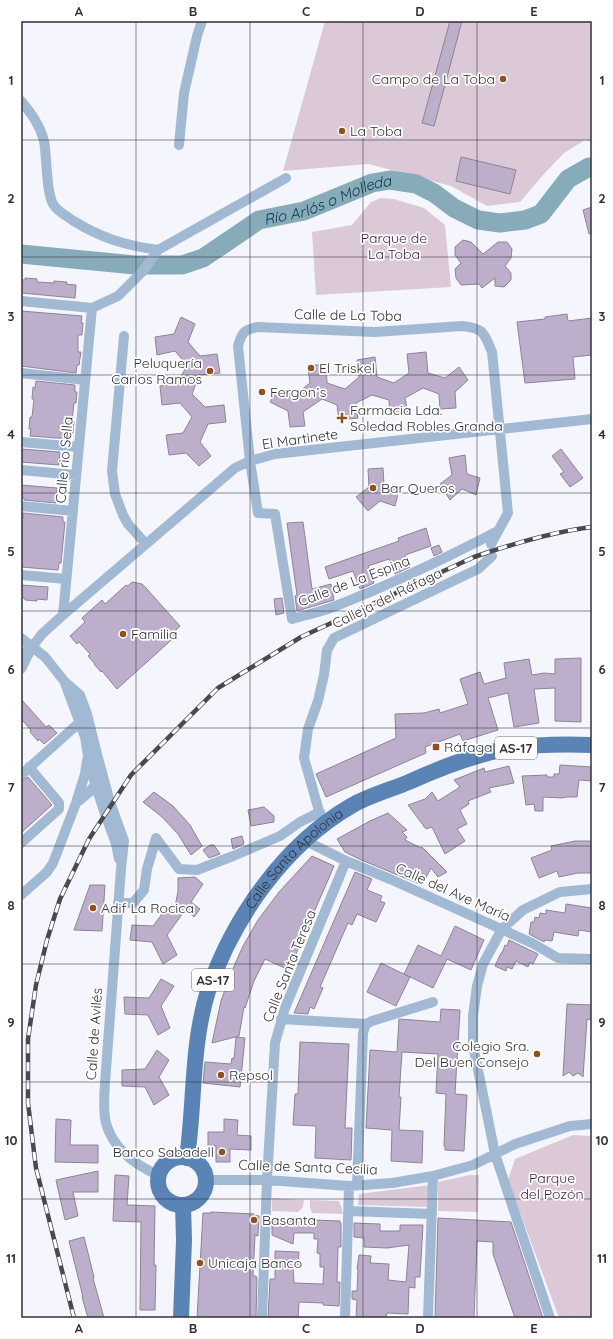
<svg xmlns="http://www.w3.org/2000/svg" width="613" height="1339" font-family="Quicksand,sans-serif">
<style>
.green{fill:#dbc9d7}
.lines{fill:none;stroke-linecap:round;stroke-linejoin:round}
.river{stroke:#88abba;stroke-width:19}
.building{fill:#bdafcc;stroke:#8b8593}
.minor{stroke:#a2b9d4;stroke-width:10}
.primary{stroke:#5a84b5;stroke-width:16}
.rail-casing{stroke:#494950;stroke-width:4.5}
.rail{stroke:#fff;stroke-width:3;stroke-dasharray:9;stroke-linecap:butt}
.grid{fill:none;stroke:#313138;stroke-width:1;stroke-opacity:0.55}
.poi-dot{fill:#91501c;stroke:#fff;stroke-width:1.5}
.labels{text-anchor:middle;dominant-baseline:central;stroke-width:3.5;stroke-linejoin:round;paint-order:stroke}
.shield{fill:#fff;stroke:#6f6f74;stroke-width:1}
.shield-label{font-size:13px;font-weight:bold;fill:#313138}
.poi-label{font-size:14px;fill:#313138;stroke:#fff;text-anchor:start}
.park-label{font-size:14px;fill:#411c3b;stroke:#fff}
.street-label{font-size:14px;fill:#313138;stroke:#fff}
.water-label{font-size:15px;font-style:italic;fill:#063a4b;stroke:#fff}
.neatline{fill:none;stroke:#313138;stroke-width:1.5}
.grid-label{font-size:13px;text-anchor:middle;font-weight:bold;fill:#313138}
</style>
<rect width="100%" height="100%" fill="#f5f6fd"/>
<!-- green -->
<path class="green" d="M325,21H592V142L585,140L564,153L543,175L520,202L487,206L451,186L369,164L283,171Z
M381,198L394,199L424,208L445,225L451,287L316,295L312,232L352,225L371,202Z
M573,1135L592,1136V1318H559L508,1180L515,1159Z
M470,1175H479L478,1212L438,1211V1182Z
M430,1185L428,1207L358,1205L359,1194Z
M272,1198L304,1200L303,1207L298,1212L272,1211Z
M310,1200L339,1201L342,1209L343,1214L312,1213L310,1208Z"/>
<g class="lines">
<!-- river -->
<path class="river" id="s1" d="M21,254L135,265H182L203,258L259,220L304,211L372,183L390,180L416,184L434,193L454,208L478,220L500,223L525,220L541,214L568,179L589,167H592"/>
</g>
<!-- building -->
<path class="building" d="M450,21H462L434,126L422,123Z
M461,157L516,170L510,194L456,181Z
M592,207V234H589L583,210Z
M463,240L471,242L483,254L498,242H507L512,249L511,258L505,266L511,273V280L504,287L495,286V278L482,288L479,284L461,285L456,278L455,269L461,263L455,255V247Z
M25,278L37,279V282L54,283V281L67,282L66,284L76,285L75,298L21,293V280H25Z
M21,311L82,316L81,323H83L82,335H78V352H81L79,365H77L76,373L21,366Z
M567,314L568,321L592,318V355L573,357L575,379L525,383L517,322L545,319V317Z
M181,317L195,324L188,342L200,356L217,354L220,373L199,375L192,394L205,407L224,405L226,422L208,424L200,442L211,456L199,466L186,453L169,455L166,435L183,433L192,417L180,403L162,405L160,386L178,383L187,365L175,351L157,355L155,337L174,334Z
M426,352L428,373L445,378L459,367L468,380L455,392L456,408L440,409L439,394L423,388L405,398L408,414L390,415L389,400L372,395L356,403L358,418L339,420L337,405L322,399L303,412L305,426L290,427L288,411L270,402L277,389L295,395L310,383L308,366L326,364L327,383L345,389L359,377L357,360L375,357L377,377L394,383L409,373L407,354Z
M36,381L75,385V392H77L76,403H74L72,421H74L73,433L71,432L70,439L30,436L31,429H29L30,417H32L34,399H32L33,387L35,388Z
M21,449L60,452L59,465L21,462Z
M561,449L583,478L570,487L560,474L564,472L552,456Z
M465,455L467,474L480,478L476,495L462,489L450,500L440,484L452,475L449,458Z
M383,468L384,485L399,490L395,506L380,501L368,511L356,497L369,487L368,469Z
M21,485L57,488L56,503L24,500V498L21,497Z
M23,513L63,517V522H65L61,563H59L58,570L21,567V518H23Z
M303,522L312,589L331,584L334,600L297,611L295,596L297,595L287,523Z
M426,528L431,546L405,555L410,567L395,574L389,559L368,566L374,583L360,589L353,571L329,579L325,567L399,541L398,538Z
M439,545L442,552L434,556L431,548Z
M132,582L142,584L146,588L180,626L173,633L175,636L168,643L117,689L102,671L101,672L94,664H95L88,656L90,654L79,642L77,644L70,636L85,622L82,618L102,600L105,604L126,585L128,586Z
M21,585L48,587L47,600L37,599V601L25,600V598H21Z
M282,598L284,613L276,615L274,599Z
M581,658V722L555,721V688L534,689L539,723L514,727L508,693L488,698L498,730L463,741L460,734L425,747L426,753L326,797L316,774L396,738L395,714L424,713L439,709L440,713L468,704L460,679L480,672L484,684L506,678L504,663L529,659L532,675L544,673L555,674V659Z
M21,699L46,727L49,725L57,733L44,744L39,739L38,741L30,732L31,730L21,719Z
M560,765L592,767V781L579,780L577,797H567L561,798L543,797V811H535L534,804L526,805L522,776L547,775V777H554V774H559Z
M509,766L514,783L489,788L491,792L468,801L469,804L460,810L467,824L457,829L465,841L445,854L432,827L426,829L408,805L425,799L432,792L438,801L460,787L454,780L484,768L485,772Z
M28,777L52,805L21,833V781Z
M154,792L173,806L190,825L202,846L191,855L178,834L162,817L143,802Z
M264,807L274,816V822L251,826L248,810Z
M388,813L407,830L402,832L407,837L405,840L421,848L422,847L447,872L438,877L431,868L422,885L359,859L345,852L337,839L370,821Z
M242,836L244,844L233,849L231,839Z
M575,841H592V873H578L559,877L557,871L539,878L531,858L552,850L551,846Z
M210,845H214L220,854L209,858L203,850Z
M312,856L334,866L289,970L265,959L254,981L245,1008L244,1007L239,1036L212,1043L221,1001L231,973L243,946L258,920L279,892Z
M355,872L372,879L367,890L382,896L380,901L385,903L376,922L357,914L352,925L348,923L320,987L323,988L314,1009L310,1007L308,1014L294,1013Z
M195,877L203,884L191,902L200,909L194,917L186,909L167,935L177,955L163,964L152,942L130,940L132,925L153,926L168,906L174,912L178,891V878Z
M90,885H105L102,931L74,930Z
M566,904L592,908V932L579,930L578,936L554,932L552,941L545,940L544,942L529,934L531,922H534L535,917L539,918L540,913L546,914V910L565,913Z
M455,926L484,940L471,970L447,959L433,988L404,974L418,945L441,956Z
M509,940L538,954L533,964L530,962L528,967L516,961L512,969L507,967L506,971L495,966L501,953H502L505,945L507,946Z
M381,963L410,977L396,1006L367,992Z
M161,979L174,986L161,1006L170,1028L158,1035L148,1015L125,1014L124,997L149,998Z
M567,1004L592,1005V1020L587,1019L583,1077L578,1073L573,1076L569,1072L563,1076Z
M441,1009L460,1010L455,1094L467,1095L464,1151L445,1150V1146H444L446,1094L436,1093L438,1054L402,1052L399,1097H401L399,1130L423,1131L422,1163L391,1161L392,1130L366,1128L370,1050L397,1052L399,1019L440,1022Z
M236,1037L245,1038L240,1087L203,1083L205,1062L231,1064L232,1058L234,1059Z
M300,1042L349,1044L345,1128H352L351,1160L315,1158L316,1126L293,1125L295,1094H298Z
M157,1050L169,1060L159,1077L169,1095L154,1105L145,1087L122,1086V1070L145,1069Z
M56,1119L71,1120L70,1145H98V1163L55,1162Z
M224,1119L238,1120L237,1135L251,1136V1150L230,1149V1162H216V1146H208V1132H224Z
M98,1171V1192H73L78,1216L65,1220L56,1180Z
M115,1175L129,1176L127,1205L155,1206L154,1265H156L155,1310H140L141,1222L113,1221Z
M211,1212L254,1214L253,1215L259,1216L258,1236L255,1235L253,1276H256L257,1279L256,1318H197L203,1213H211Z
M438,1218L511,1222L543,1318H515L493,1254V1242L477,1241L474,1318H435Z
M272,1220L314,1222V1220L340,1221V1223H341V1247H338L337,1282H340L339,1306L323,1305V1303L299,1302L298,1318H268L270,1279H275V1251L299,1252L298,1267H293L294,1283L323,1284L324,1267H320V1254L317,1253L318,1239H314V1233H294L293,1244L272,1235Z
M354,1223L380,1224V1231H400V1225H423L420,1277H415V1288L409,1287L408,1314L387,1313L386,1318H356L357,1300L352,1299V1291H357L358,1269H357L359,1255L371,1256L370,1263L389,1264L388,1280L406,1282L409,1245L387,1248L364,1247V1238L354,1237Z
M84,1237L94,1277L93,1278L104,1318H88L82,1297H83L69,1241Z"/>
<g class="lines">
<!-- minor -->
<path class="minor" d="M21,101C31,113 40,125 44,141C47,156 46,192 53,204C57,211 65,215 72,220C101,238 124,245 158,250
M179,145L184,93L197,36L202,21
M21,301L92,308
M92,308L118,296L143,271L158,250L286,178
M124,336L112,471L115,494L123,515L128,524L146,544
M21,373L85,380
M21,442L79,447
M21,470L76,475
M21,506L73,511
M491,544L508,513L492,352C484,333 484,328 462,326L375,332L258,327C244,330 242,332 238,346L250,461L258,513L275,514L292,619C306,615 320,612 333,607C390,585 444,559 498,531
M21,575L66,579
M63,615L92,308
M21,638L45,657L65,682L80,695L87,714L97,754L110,802L124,841L121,869L105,1083C104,1096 103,1111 106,1123C113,1149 137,1166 160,1176
M21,655L32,647L42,634L63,615L235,468L250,461L275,454L592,419
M21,669L31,649
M65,683L85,737L88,756L95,784L103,808L116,844L119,859
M21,775L80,722
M76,803C83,797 95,790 96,780
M323,825L304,758L308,729L318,701L324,675L327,650L334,638L478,569L492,556
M304,840L346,861L390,879L532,943L558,958L592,959
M21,843L59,809V803L29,767
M21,895L47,872L53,863L76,803L85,774L87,760
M118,903H133L144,890L147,869L156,838L179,869L197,870L233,856L280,836L300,822L320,812
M281,1019L366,1024
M206,1180H267L349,1186L392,1183L433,1176L473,1165L515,1144L570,1126L592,1124
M357,1185L363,1033L366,1024L372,1021L433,1002
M349,1211L432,1214
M262,1318L267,1180L275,1043L285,1008L346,861
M345,1318L349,1186
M428,1318L433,1176
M550,1318L495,1154L473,1045V1016L477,986L483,964L502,929L523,910L560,892L592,889"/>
<!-- primary -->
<g class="primary">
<circle cx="182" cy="1181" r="24"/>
<path id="s2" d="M187,1158C195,1102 191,1045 208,991C233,918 284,845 351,806C368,796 390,790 409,782C440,768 479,753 513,748C539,744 565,744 592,745"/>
<path d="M181,1318L184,1240L183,1205"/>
</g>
<!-- rail casing -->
<g class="rail-casing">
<path id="rail" d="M74,1318L36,1168L28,1103V1039L36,985L47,940L60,899L89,839L131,775L218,688L301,637L474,557C512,544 552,532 592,527"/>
</g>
<!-- rail -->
<use href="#rail" class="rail"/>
</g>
<!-- grid -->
<path class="grid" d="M136,21V1318M250,21V1318M363,21V1318M477,21V1318M21,140H592M21,257H592M21,375H592M21,493H592M21,611H592M21,728H592M21,846H592M21,964H592M21,1082H592M21,1199H592"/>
<!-- markers -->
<g class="poi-dot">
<circle cx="503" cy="79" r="4"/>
<circle cx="342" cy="131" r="4"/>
<circle cx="311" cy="368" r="4"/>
<circle cx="210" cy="371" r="4"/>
<circle cx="262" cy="392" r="4"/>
<path d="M340 412h4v4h4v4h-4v4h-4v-4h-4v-4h4z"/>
<circle cx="373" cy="488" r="4"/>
<circle cx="123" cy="634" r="4"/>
<rect x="432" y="743" width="8" height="8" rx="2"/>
<circle cx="93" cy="908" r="4"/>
<circle cx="537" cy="1054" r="4"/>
<circle cx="221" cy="1075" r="4"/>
<circle cx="222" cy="1152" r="4"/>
<circle cx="254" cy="1220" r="4"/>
<circle cx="200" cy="1263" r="4"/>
</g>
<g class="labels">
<!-- shield labels -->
<g class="shield">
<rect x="495" y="737" width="42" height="22" rx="3"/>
<rect x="192" y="969" width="42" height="22" rx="3"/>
</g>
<g class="shield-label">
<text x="516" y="748">AS-17</text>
<text x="213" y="980">AS-17</text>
</g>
<!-- poi labels -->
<g class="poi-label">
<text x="495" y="79" text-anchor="end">Campo de La Toba</text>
<text x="350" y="131">La Toba</text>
<text x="202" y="363" text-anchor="end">Peluquería<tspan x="202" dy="16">Carlos Ramos</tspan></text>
<text x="319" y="368">El Triskel</text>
<text x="270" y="392">Fergon´s</text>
<text x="350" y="410">Farmacia Lda.<tspan x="350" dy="16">Soledad Robles Granda</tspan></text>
<text x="381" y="488">Bar Queros</text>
<text x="131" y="634">Familia</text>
<text x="444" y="747">Ráfaga</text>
<text x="101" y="908">Adif La Rocica</text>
<text x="529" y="1046" text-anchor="end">Colegio Sra.<tspan x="529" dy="16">Del Buen Consejo</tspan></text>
<text x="229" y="1075">Repsol</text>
<text x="214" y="1152" text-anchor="end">Banco Sabadell</text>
<text x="262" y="1220">Basanta</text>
<text x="208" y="1263">Unicaja Banco</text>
</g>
<!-- park labels -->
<g class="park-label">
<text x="394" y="238">Parque de<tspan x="394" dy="16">La Toba</tspan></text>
<text x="552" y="1178">Parque<tspan x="552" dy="16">del Pozón</tspan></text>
</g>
<!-- street labels -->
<g class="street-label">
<text transform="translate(348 315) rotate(1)">Calle de La Toba</text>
<text transform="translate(300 439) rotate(-8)">El Martinete</text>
<text transform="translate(64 460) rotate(-85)">Calle rio Sella</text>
<text transform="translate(354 581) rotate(-21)">Calle de La Espina</text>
<text transform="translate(387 598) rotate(-26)">Calleja del Ráfaga</text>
<text stroke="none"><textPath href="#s2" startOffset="329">Calle Santa Apolonia</textPath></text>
<text transform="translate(453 892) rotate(24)">Calle del Ave María</text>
<text transform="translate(289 966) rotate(-68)">Calle Santa Teresa</text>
<text transform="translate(94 1034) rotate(-86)">Calle de Avilés</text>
<text transform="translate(308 1167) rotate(2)">Calle de Santa Cecilia</text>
</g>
<!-- water labels -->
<g class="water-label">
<text stroke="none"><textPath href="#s1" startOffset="323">Río Arlós o Molleda</textPath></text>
</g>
</g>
<!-- border -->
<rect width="613" height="1339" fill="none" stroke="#ffffff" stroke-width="44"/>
<rect x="22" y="22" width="569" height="1295" class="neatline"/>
<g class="grid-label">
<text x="79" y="16">A</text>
<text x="193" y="16">B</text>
<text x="306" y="16">C</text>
<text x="420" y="16">D</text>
<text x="534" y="16">E</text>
<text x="11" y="85">1</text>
<text x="602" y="85">1</text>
<text x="11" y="203">2</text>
<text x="602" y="203">2</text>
<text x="11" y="321">3</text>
<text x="602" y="321">3</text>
<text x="11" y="439">4</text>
<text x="602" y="439">4</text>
<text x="11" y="556">5</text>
<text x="602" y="556">5</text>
<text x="11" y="674">6</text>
<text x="602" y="674">6</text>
<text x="11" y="792">7</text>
<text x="602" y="792">7</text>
<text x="11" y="910">8</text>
<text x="602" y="910">8</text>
<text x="11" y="1027">9</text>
<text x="602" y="1027">9</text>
<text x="11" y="1145">10</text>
<text x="602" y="1145">10</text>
<text x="11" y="1263">11</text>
<text x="602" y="1263">11</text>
<text x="79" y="1333">A</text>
<text x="193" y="1333">B</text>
<text x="306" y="1333">C</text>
<text x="420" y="1333">D</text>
<text x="534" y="1333">E</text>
</g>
</svg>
